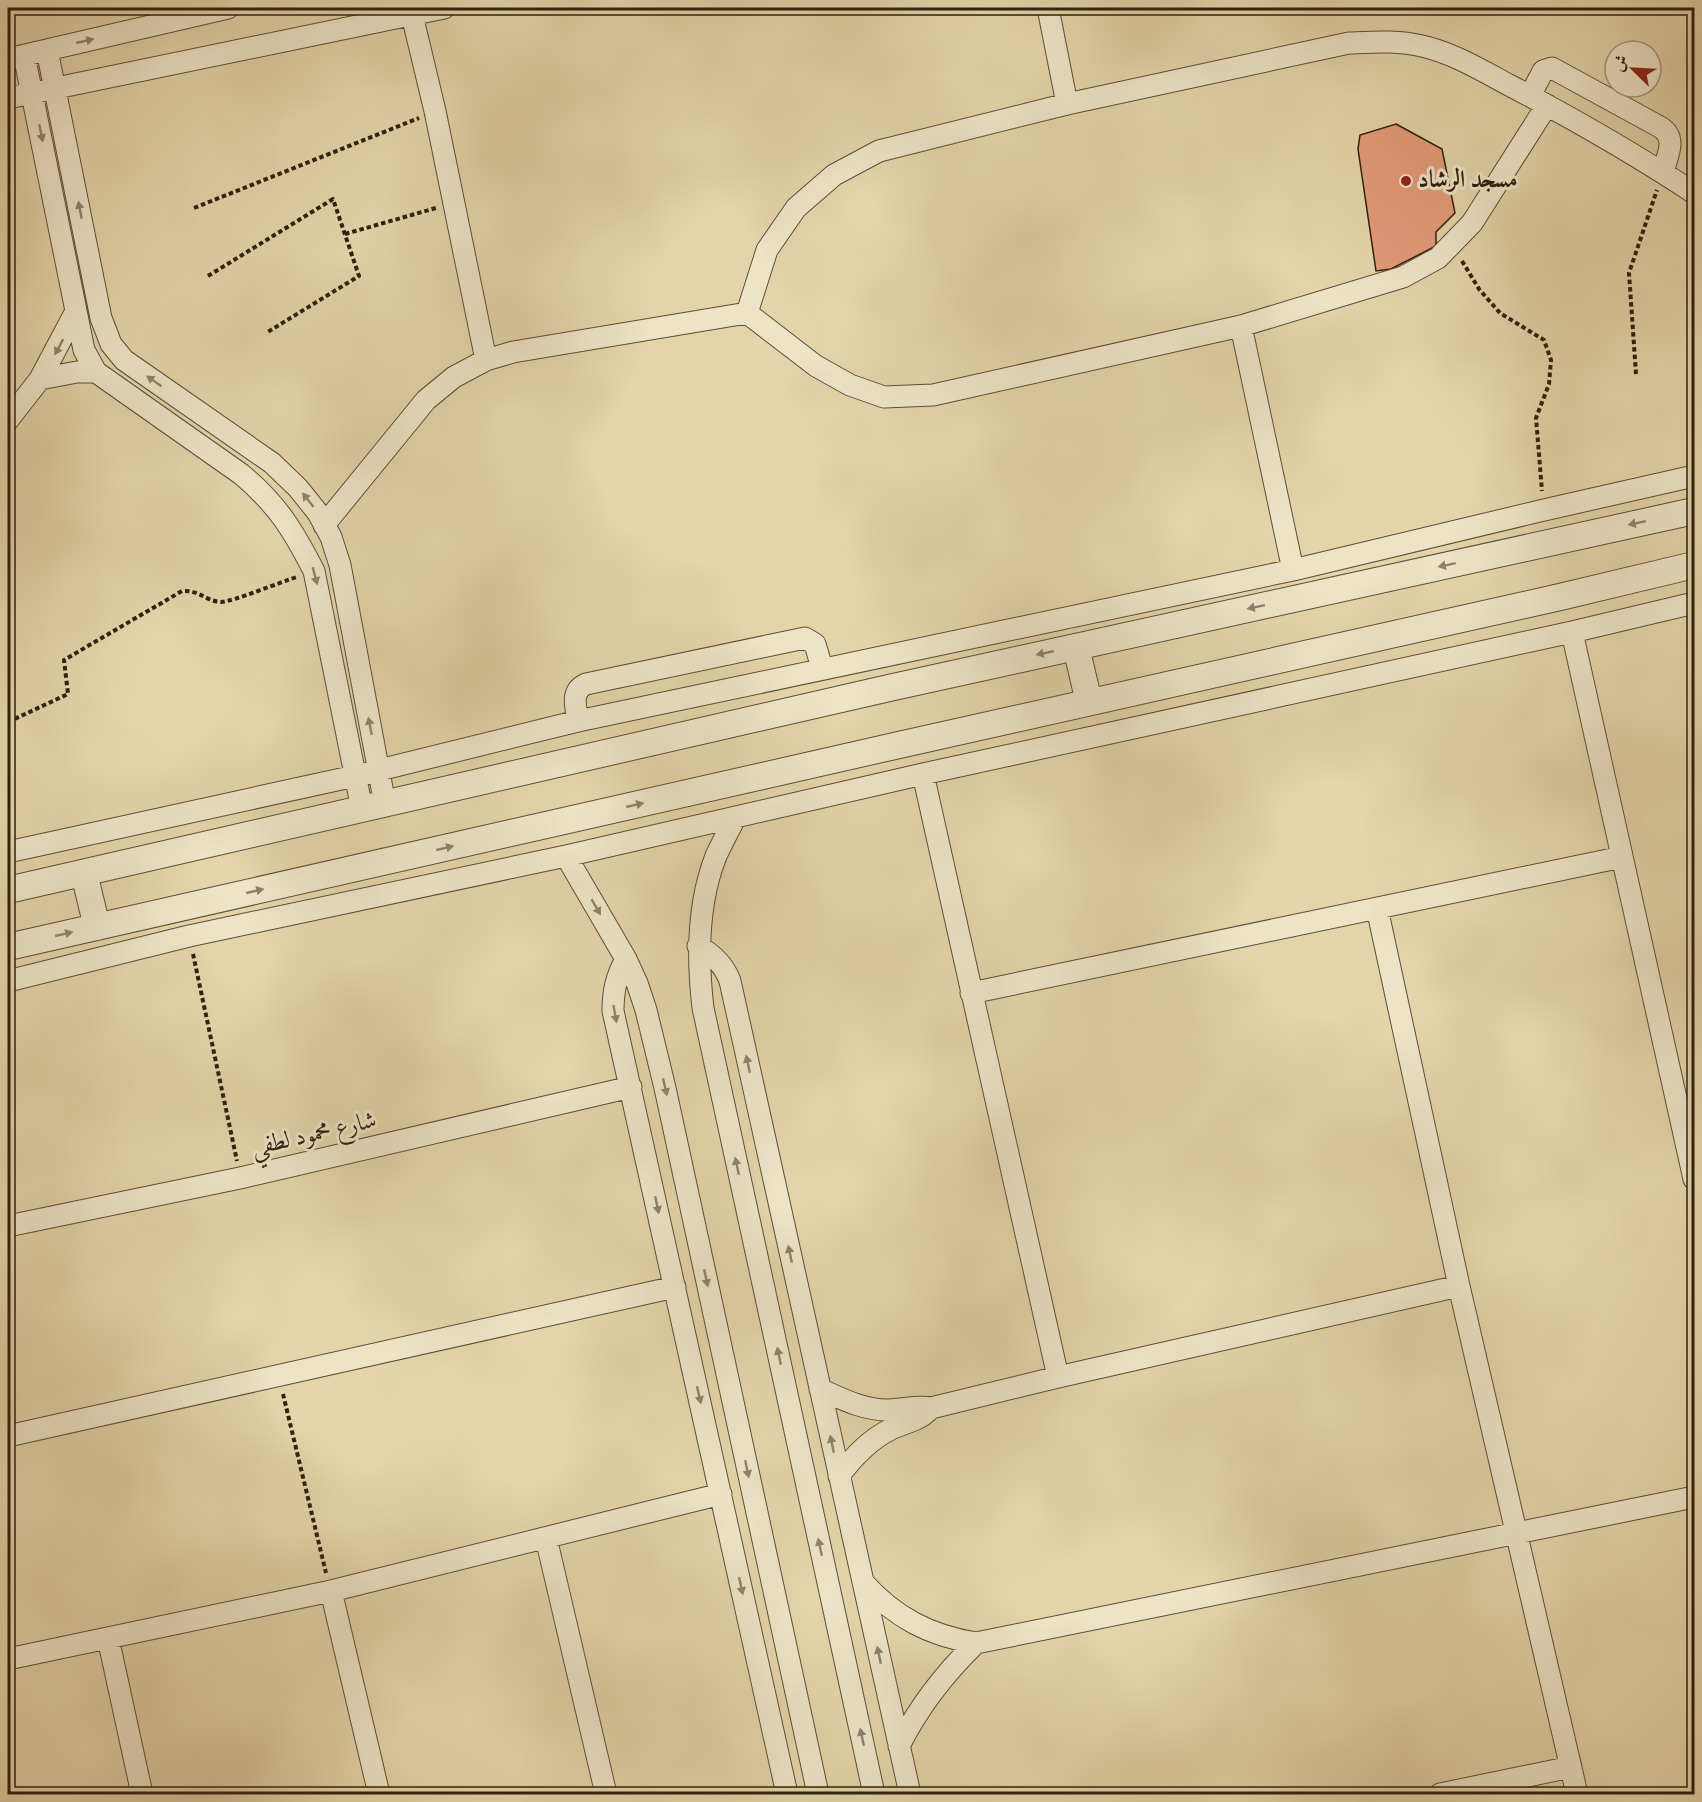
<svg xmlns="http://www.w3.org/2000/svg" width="1702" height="1802" font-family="'Sorts Mill Goudy',Amiri,serif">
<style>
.building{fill:#e29a78;stroke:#2f210e;stroke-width:1.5}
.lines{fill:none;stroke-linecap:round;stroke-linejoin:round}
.minor-casing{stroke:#5c4e35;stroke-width:23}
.tertiary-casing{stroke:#5c4e35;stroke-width:28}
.path{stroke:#2f210e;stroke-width:4;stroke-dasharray:4.5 3;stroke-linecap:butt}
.minor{stroke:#ede3c7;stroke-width:21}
.tertiary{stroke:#ede3c7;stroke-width:26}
.oneway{fill:#8e826a}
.poi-dot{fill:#8f2418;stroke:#ede3c7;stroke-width:2}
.labels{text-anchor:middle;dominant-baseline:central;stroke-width:6;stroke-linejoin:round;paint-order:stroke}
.poi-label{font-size:24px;font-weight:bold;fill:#2f210e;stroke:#ede3c7;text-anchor:start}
.street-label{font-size:24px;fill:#2f210e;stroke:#ede3c7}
</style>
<rect width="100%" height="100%" fill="#e3d4a9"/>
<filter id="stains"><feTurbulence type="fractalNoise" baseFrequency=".00333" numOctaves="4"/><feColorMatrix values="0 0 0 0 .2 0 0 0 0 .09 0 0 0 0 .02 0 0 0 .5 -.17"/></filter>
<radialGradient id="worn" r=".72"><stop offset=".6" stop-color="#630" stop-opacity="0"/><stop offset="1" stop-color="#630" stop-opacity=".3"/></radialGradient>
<!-- building -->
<path class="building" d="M1396,124L1442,149L1455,213L1436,232V246L1391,269L1376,271L1358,149L1360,135Z"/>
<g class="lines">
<!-- minor casing -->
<g class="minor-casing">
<path id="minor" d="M1048,8L1067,104
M412,15L435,111L486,360
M47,50L101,318L111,344L124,360L272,463L298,488L318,513L331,537L340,565L385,804
M24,55L84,350L96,372L241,474C277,504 293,530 314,571L362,809
M8,59L228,8
M1530,96L1543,71L1552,68L1660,127C1678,138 1667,156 1663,172
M8,98L444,8
M747,313L767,250L796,208L834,175L879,151L1067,104L1349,43C1373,42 1398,40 1422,46C1453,53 1481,70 1509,85C1572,118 1635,154 1694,193
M1241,326L1293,570
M40,379L77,372H96
M8,420L40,379L75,313
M324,525L426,400L454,377L486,360L513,352L747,313L816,366L850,385L884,397L933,395L1241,326L1403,277L1438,258L1472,223L1547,105
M1572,632L1694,1179
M578,721C576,707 570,691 586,684L805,638L815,644L822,668
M923,774L1058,1377
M735,818C729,830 722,843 716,856C697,904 697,957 703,1008L874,1794
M8,852L355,776L578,721L1293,570L1544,510L1694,476
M566,856L626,959L637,983L646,1010L665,1088L818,1794
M1377,908L1459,1286L1577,1794
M698,946C714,955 724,965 730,981L910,1794
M626,959C616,977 613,991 613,1011L787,1794
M8,981L189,936L566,856L923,774L1572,632L1694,603
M971,993L1622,857
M8,1226L240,1178L631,1087
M820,1389C842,1399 863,1410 888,1410C903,1410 916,1405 931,1408L1058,1377L1459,1286
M8,1436L675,1287
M839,1476C853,1457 869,1440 891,1429C903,1423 918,1421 928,1411
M546,1538L606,1794
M863,1582C894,1617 930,1636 976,1643L1694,1497
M331,1591L379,1794
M108,1638L142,1794
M8,1659L331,1591L721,1494
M899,1746C919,1706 944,1674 976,1643
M1440,1794L1571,1767"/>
</g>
<!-- tertiary casing -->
<g class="tertiary-casing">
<path id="tertiary" d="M1076,647L1089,702
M84,873L97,927
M8,890L889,688L1694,511
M8,947L899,745L1560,597L1694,565"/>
</g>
<!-- path -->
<path class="path" d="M194,208L419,118
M345,234L436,208
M1462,261L1479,289L1500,313L1544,340L1551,360L1549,384L1536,418L1542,491
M208,276L333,199L359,276L266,333
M1636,374L1629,273L1657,190
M8,722L68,694L64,660L182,591C200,590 205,601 221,602C232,602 283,581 297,577
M193,954L237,1161
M283,1394L326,1573"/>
<!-- minor -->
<use href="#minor" class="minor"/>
<!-- tertiary -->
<use href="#tertiary" class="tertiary"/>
</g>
<!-- one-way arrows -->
<defs><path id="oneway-solid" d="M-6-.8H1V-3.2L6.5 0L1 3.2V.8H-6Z" transform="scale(1.5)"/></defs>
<g class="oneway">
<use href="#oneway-solid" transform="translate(85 41) rotate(-13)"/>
<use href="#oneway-solid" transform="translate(41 133) rotate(79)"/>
<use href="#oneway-solid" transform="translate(80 210) rotate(-101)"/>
<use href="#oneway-solid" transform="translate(59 347) rotate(118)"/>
<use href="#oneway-solid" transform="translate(154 381) rotate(-145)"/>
<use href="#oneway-solid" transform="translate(308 500) rotate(-128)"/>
<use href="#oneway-solid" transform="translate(1637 523) rotate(168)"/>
<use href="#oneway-solid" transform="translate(1447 565) rotate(168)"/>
<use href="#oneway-solid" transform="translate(315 576) rotate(75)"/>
<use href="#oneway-solid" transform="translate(1256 607) rotate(168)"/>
<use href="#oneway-solid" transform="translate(1045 653) rotate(168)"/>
<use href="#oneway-solid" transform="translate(370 726) rotate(-101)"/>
<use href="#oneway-solid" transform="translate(635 805) rotate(-13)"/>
<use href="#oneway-solid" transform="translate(445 848) rotate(-13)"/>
<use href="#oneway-solid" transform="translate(255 891) rotate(-13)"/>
<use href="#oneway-solid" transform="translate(596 907) rotate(60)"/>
<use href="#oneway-solid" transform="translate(64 934) rotate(-13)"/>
<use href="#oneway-solid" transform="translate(615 1014) rotate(80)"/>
<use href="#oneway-solid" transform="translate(748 1064) rotate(-102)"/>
<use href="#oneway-solid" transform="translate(665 1087) rotate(77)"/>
<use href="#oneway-solid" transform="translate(737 1166) rotate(-102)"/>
<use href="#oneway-solid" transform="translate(657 1205) rotate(78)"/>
<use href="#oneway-solid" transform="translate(790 1254) rotate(-102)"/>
<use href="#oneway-solid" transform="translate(706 1278) rotate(78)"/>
<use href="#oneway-solid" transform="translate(779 1356) rotate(-102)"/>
<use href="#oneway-solid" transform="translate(699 1395) rotate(77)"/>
<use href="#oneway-solid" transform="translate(832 1444) rotate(-102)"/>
<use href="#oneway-solid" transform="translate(747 1469) rotate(78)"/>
<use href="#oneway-solid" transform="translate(820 1547) rotate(-102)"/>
<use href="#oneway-solid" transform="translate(741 1586) rotate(78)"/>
<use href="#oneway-solid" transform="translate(879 1655) rotate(-102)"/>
<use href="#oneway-solid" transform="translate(862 1737) rotate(-102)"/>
</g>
<!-- markers -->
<circle class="poi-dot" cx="1406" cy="181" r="6"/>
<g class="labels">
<!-- poi labels -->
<g class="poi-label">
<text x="1418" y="181">مسجد الرشاد</text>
</g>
<!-- street labels -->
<g class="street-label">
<text transform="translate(314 1135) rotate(-13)">شارع محمود لطفي</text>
</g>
</g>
<!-- margin -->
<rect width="1702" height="1802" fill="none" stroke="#e3d4a9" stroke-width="30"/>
<rect x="9" y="9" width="1684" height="1784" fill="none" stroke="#2f210e" stroke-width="3"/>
<rect x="15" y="15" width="1672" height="1772" fill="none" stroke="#2f210e" stroke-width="1.5"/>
<!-- north arrow -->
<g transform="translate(1633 69) rotate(294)"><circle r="28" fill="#ede3c7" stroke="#a1957d" stroke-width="1.5"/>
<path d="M0-4.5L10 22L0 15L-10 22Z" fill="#8f2418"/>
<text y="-9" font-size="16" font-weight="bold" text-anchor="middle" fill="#2f210e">ش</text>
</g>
<rect width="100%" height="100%" filter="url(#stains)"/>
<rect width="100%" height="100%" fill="url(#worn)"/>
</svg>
